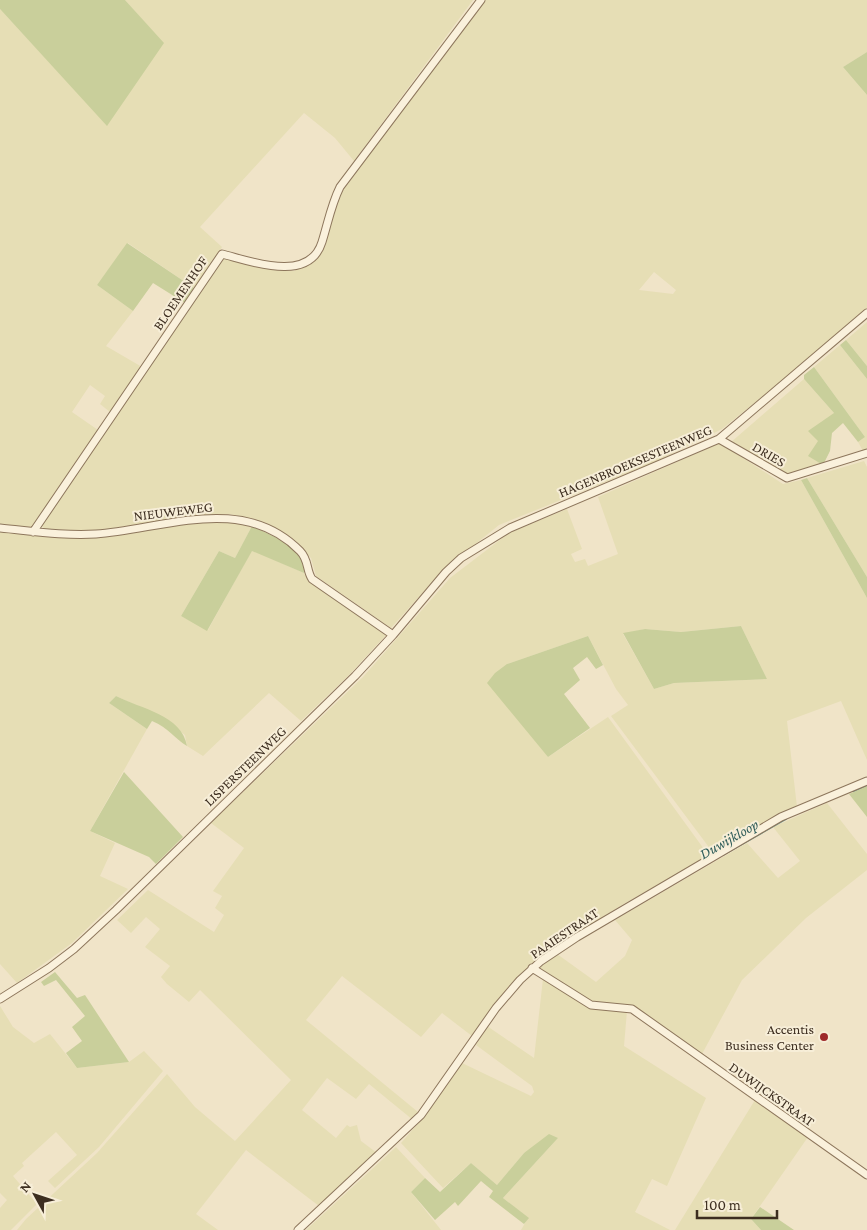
<svg xmlns="http://www.w3.org/2000/svg" width="867" height="1230" font-family="'Crimson Pro',serif">
<style>
.farmland{fill:#e6deb5;fill-rule:evenodd}
.green{fill:#c9cf9b}
.lines{fill:none;stroke-linecap:round;stroke-linejoin:round}
.stream{stroke:#6f938a;stroke-width:2}
.minor-casing{stroke:#8d765c;stroke-width:9}
.minor{stroke:#faf1dc;stroke-width:7}
.poi-dot{fill:#9e2a2b;stroke:#f7eed8;stroke-width:2}
.labels{text-anchor:middle;dominant-baseline:central;stroke-width:4;stroke-linejoin:round;paint-order:stroke}
.street-label{font-size:14px;fill:#3d2e20;stroke:#f7eed8}
.poi-label{font-size:14px;fill:#3d2e20;stroke:#f7eed8;text-anchor:end}
.water-label{font-size:15px;font-style:italic;fill:#2f5d5a;stroke:#f7eed8}
</style>
<rect width="100%" height="100%" fill="#f0e4c8"/>
<!-- farmland -->
<path class="farmland" d="M125,0H473L354,161L335,138L304,113L200,227L222,247L194,288L128,243L97,285L133,311L106,346L142,367L110,412L100,404L105,396L90,385L72,412L98,430L36,524L31,528L0,526V9L107,125L163,43Z
M484,0H867V52L843,67L867,95V309L803,364L722,429L655,462L499,525L442,571L391,628L316,576L311,558L292,541L269,526L248,518L230,514L193,516L95,531L44,529L42,525L224,258L276,269L294,271L311,261L323,251L340,194ZM654,272L676,290L673,294L639,290Z
M867,322V366L846,340Z
M840,345L867,379V450L863,451L858,442L865,437L814,367Z
M804,379L834,413L818,441L823,465L785,475L730,443Z
M720,443L783,484L801,480L867,598V760L841,701L787,721L797,807L714,854L611,716L628,705L616,689L588,636L507,664L548,757L608,717L709,856L627,902L545,952L497,1000L472,1036L442,1013L421,1037L342,976L306,1020L418,1112L413,1120L369,1084L356,1099L327,1078L302,1110L336,1138L347,1125L350,1127L357,1125L361,1141L377,1153L319,1206L246,1150L196,1214L218,1230H17L26,1219L97,1153L167,1074L195,1107L235,1141L291,1080L200,990L189,1002L167,984L161,977L170,966L145,947L160,929L146,917L131,933L117,920L148,890L214,932L224,915L215,908L222,896L213,891L244,848L211,823L363,677L450,578L509,533L567,509L582,549L571,554L575,562L585,559L588,566L618,554L598,497ZM741,626L767,679L674,683L654,689L623,634L645,629L681,632Z
M864,461L867,467V577L807,478Z
M234,522L252,526L235,558L219,551L181,616L208,630L252,550L304,573L321,589L386,635L349,675L301,721L269,693L203,756L187,746L185,735L157,715L116,696L109,703L147,729L90,831L115,843L100,876L128,889L72,943L17,983L0,964V532L66,538L110,535L182,523Z
M827,803L867,854V870L806,918L742,980L702,1054L634,1006L591,1003L537,970L557,954L596,982L625,956L632,940L615,920L747,843L778,878L800,861L773,827Z
M543,979L592,1009L627,1011L624,1046L706,1098L667,1186L652,1179L635,1212L670,1230H521L528,1218L503,1198L558,1138L524,1153L497,1185L471,1163L443,1188L401,1143L422,1119L462,1063L531,1096L534,1092L532,1086L476,1045L487,1026L534,1058Z
M0,1006L13,1027L34,1043L50,1034L77,1068L129,1062L144,1051L163,1071L99,1147L55,1188L48,1181L77,1155L56,1132L22,1163L24,1166L13,1176L37,1204L11,1230H0V1208L7,1200L0,1193Z
M755,1100L808,1137L751,1219L761,1230H675Z
M396,1147L425,1178L411,1192L441,1230H306Z"/>
<!-- green -->
<path class="green" d="M0,0H125L164,43L107,126L0,9Z
M867,52V95L843,67Z
M127,243L194,288L185,303L153,283L133,311L97,285Z
M846,340L867,366V379L840,345Z
M814,367L865,437L858,442L843,423L832,433L830,451L823,465L808,456L818,441L808,431L834,413L804,379V375Z
M807,478L867,577V598L801,480Z
M252,526C270,535 302,546 307,568L304,573L252,551L207,631L181,616L219,551L235,558Z
M741,626L767,679L674,683L654,689L623,633L645,629L681,632Z
M588,636L603,665L596,669L587,657L573,668L580,680L564,694L590,728L548,757L487,683L495,673L507,664Z
M116,696C141,709 182,715 187,746C174,738 169,728 152,721L147,729L109,703Z
M124,772L183,837L156,864L149,857L90,831Z
M867,786V817L849,794Z
M55,972L77,998L85,995L129,1062L77,1068L66,1053L82,1041L72,1027L85,1016L56,980L44,986L41,982Z
M549,1134L558,1138L503,1198L529,1218L524,1224L489,1197L493,1191L481,1181L458,1206L455,1202L435,1220L411,1192L425,1178L440,1192L471,1163L497,1185L524,1153Z
M760,1207L794,1230H761L751,1219Z"/>
<g class="lines">
<!-- stream -->
<path class="stream" d="M853,791L867,785
M723,855L786,819"/>
<!-- minor casing -->
<g class="minor-casing">
<path id="minor" d="M719,439L787,478L867,453
M0,528C32,531 64,536 96,534C164,529 243,493 300,551C309,560 306,570 312,579L393,635
M33,532L222,254C250,261 309,284 322,242C328,223 331,205 340,187L481,0
M532,968L591,1005L632,1009L867,1175
M0,999L49,968L74,949L116,910L355,676L393,635L446,572L461,558L510,528L719,439L867,313
M298,1230L421,1115L496,1008L520,980L541,961L577,937L781,817L867,781"/>
</g>
<!-- minor -->
<use href="#minor" class="minor"/>
</g>
<!-- markers -->
<circle class="poi-dot" cx="824" cy="1037" r="5"/>
<g class="labels">
<!-- street labels -->
<g class="street-label">
<text transform="translate(180 293) rotate(-56)">BLOEMENHOF</text>
<text transform="translate(769 454) rotate(30)">DRIES</text>
<text transform="translate(635 461) rotate(-23)">HAGENBROEKSESTEENWEG</text>
<text transform="translate(173 511) rotate(-7)">NIEUWEWEG</text>
<text transform="translate(245 766) rotate(-44)">LISPERSTEENWEG</text>
<text transform="translate(564 933) rotate(-34)">PAAIESTRAAT</text>
<text transform="translate(772 1094) rotate(35)">DUWIJCKSTRAAT</text>
</g>
<!-- poi labels -->
<g class="poi-label">
<text x="814" y="1029">Accentis<tspan x="814" dy="16">Business Center</tspan></text>
</g>
<!-- water labels -->
<g class="water-label">
<text transform="translate(729 839) rotate(-30)">Duwijkloop</text>
</g>
</g>
<!-- north arrow -->
<g transform="translate(35 1195) rotate(310)" stroke="#f7eed8" stroke-width="4" paint-order="stroke">
<path d="M0-4L9 19L0 12L-9 19Z" fill="#3d2e20"/>
<text y="-8" font-size="14" font-weight="bold" text-anchor="middle" fill="#3d2e20">N</text>
</g>
<!-- scale -->
<path d="M697 1210v8h80v-8" fill="none" stroke="#3d2e20" stroke-width="2.5"/>
<text x="704" y="1210" font-size="15" fill="#3d2e20" stroke="#f7eed8" stroke-width="4" paint-order="stroke">100 m</text>
</svg>
